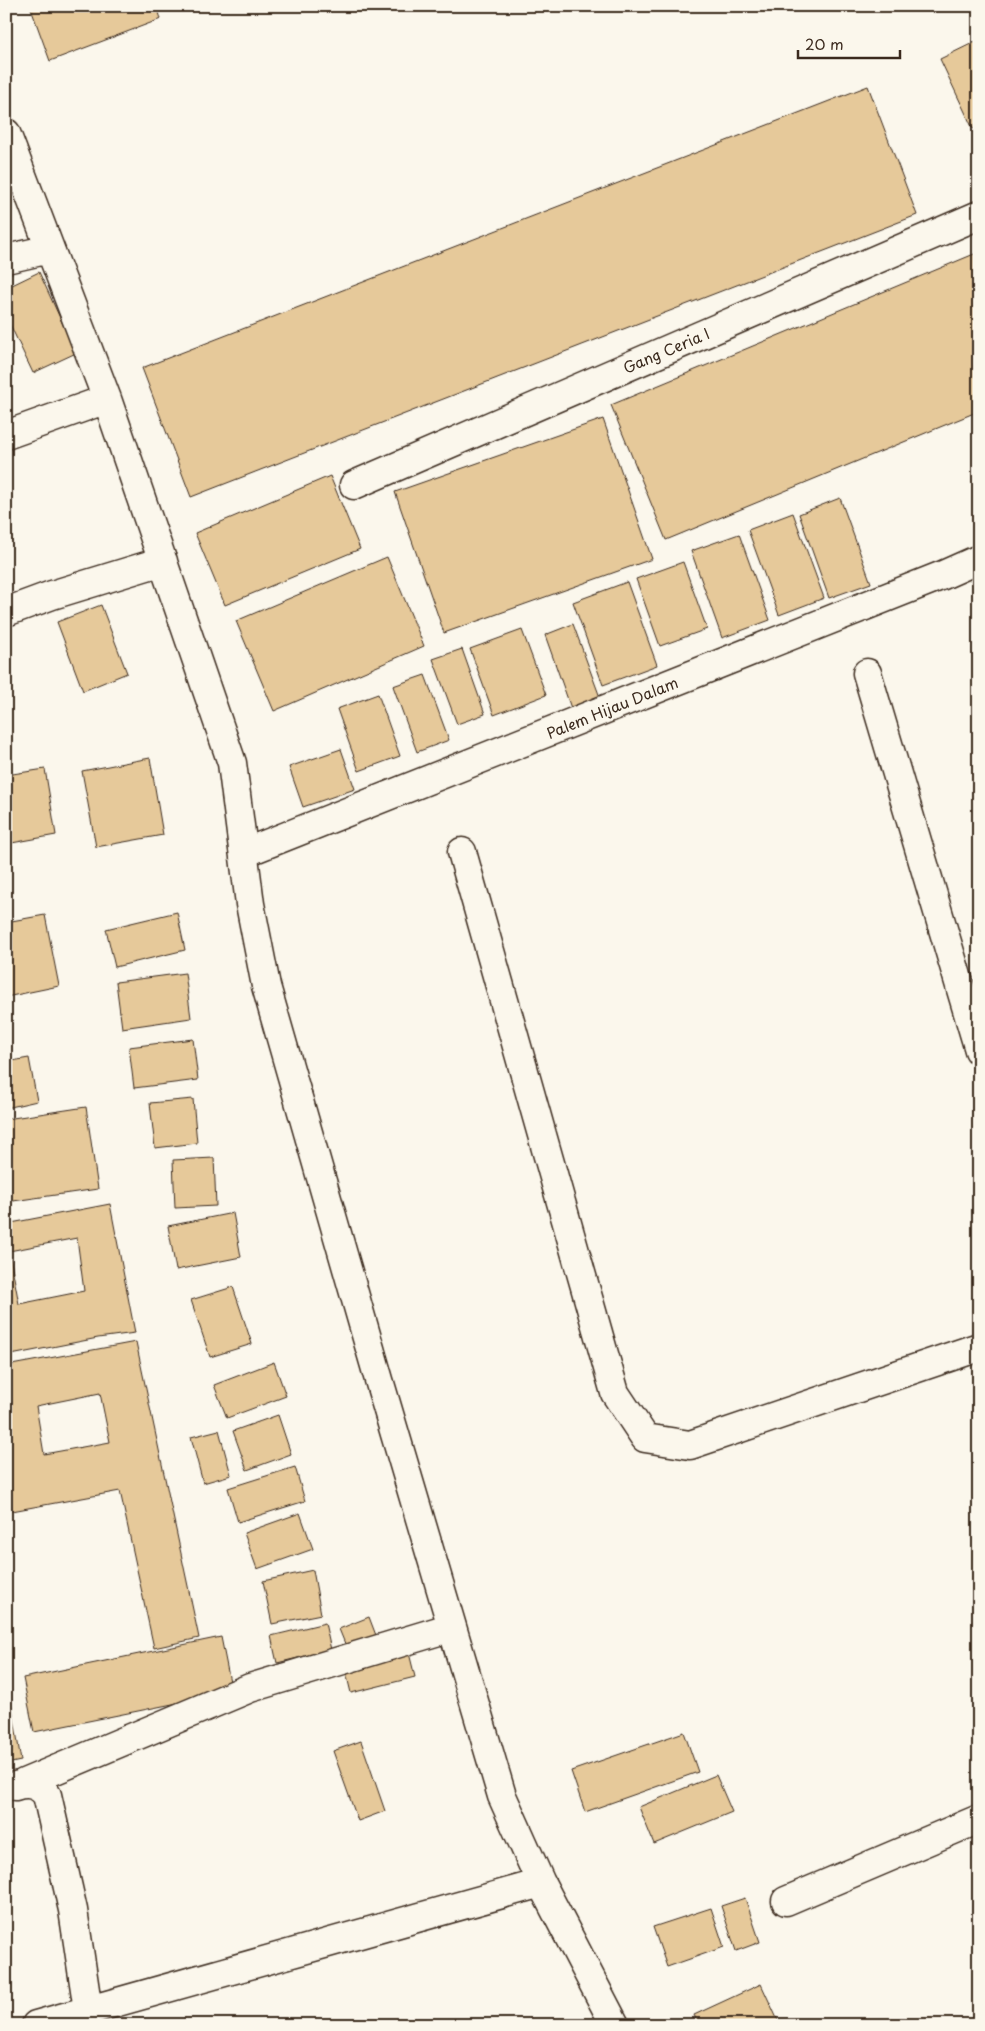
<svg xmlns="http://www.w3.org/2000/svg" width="985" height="2031" font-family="'Playpen Sans',sans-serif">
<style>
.building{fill:#e6c99a;stroke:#3b2a1e;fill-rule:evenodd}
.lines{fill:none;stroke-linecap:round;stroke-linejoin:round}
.minor-casing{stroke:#3b2a1e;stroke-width:31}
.minor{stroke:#fbf7ec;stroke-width:28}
.labels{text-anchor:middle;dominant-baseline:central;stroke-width:4;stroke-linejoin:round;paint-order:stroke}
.street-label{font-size:15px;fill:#3b2a1e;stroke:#fbf7ec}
</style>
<rect width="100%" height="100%" fill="#fbf7ec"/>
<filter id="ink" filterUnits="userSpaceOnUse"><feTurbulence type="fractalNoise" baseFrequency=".02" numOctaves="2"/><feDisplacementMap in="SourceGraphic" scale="10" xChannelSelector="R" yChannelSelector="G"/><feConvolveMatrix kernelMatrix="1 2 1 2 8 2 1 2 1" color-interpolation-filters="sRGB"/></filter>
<g filter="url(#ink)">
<!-- building -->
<path class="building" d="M30,6H157L161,19L50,61Z
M979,40V126L973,129L940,59Z
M868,86L917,215L191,497L142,368Z
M979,252V411L666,540L611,405Z
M39,272L76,353L33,373L6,316V288Z
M603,419L652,559L444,633L395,492Z
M330,476L360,549L225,605L195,533Z
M840,498L871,583L829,598L799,514Z
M793,513L824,598L779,615L748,530Z
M739,534L770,620L722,638L691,551Z
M387,557L424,646L274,711L236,621Z
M683,562L707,629L660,646L636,579Z
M627,582L657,665L603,685L573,602Z
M101,605L127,673L83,691L57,622Z
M573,624L601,700L572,711L545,635Z
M522,630L546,695L494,715L470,649Z
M462,649L485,714L457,724L433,659Z
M425,675L449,740L417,752L393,686Z
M378,694L400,756L359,771L337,709Z
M341,749L355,789L303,807L289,767Z
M150,758L163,835L96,847L82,771Z
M45,769L56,835L6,844V775Z
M177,912L185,950L115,967L106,929Z
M45,915L59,986L6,997V922Z
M185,973L191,1018L122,1028L116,982Z
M193,1039L198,1080L134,1088L129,1047Z
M29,1058L37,1101L6,1108V1062Z
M193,1099L197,1143L155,1148L150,1103Z
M86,1107L98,1189L6,1202V1119Z
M214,1158L216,1206L175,1208L173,1160Z
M110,1204L135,1333L98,1338L6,1356V1224ZM77,1238L84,1291L19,1304L9,1251Z
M233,1213L241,1257L176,1270L168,1226Z
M233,1287L252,1344L210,1357L191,1300Z
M136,1342L199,1638L154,1648L120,1491L12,1511L6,1476V1366ZM100,1393L110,1442L44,1454L36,1406Z
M274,1362L286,1396L227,1418L214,1385Z
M278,1415L291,1454L247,1470L233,1431Z
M219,1430L231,1475L203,1483L191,1437Z
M295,1467L305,1501L238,1522L228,1488Z
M300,1513L313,1549L257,1569L244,1533Z
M313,1570L321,1614L272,1624L263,1581Z
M369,1617L377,1638L348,1651L339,1629Z
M325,1623L331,1650L277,1663L271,1636Z
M221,1637L232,1692L34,1732L23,1678Z
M408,1649L415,1677L351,1693L344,1664Z
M8,1683L21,1761L6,1764V1684Z
M684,1732L698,1772L585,1812L571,1771Z
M361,1741L385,1811L358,1821L333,1751Z
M716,1775L732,1812L654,1844L639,1807Z
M745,1898L760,1942L736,1951L721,1906Z
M711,1908L724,1947L667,1967L653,1927Z
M761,1984L780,2025H699L694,2015Z"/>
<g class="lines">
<!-- minor casing -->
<g class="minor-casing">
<path id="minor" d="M6,133L107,399L232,763L250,904L266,986L379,1380L502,1796L541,1883L615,2025
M6,259L50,249
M6,435L107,399
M354,485L979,215
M6,612L52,595L163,561
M867,673L979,1050
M462,852L615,1393L645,1438L690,1445L979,1347
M244,853L943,575L979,559
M24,1783L250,1688L452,1627
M15,1786C29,1782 38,1784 47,1795L73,1910L88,2010
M786,1901L979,1819
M36,2025L541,1883"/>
</g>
<!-- minor -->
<use href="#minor" class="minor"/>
</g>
</g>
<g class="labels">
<!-- street labels -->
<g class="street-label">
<text transform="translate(666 350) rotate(-23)">Gang Ceria I</text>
<text transform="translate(612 707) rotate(-22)">Palem Hijau Dalam</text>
</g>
</g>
<!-- margin -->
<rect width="985" height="2031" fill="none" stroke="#fbf7ec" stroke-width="25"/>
<rect x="12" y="12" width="960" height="2006" fill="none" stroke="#3b2a1e" stroke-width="2" filter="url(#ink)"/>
<!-- scale -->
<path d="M798 50v8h102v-8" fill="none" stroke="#3b2a1e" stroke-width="2.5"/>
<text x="805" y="50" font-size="15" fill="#3b2a1e" stroke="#fbf7ec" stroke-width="4" paint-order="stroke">20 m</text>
</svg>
